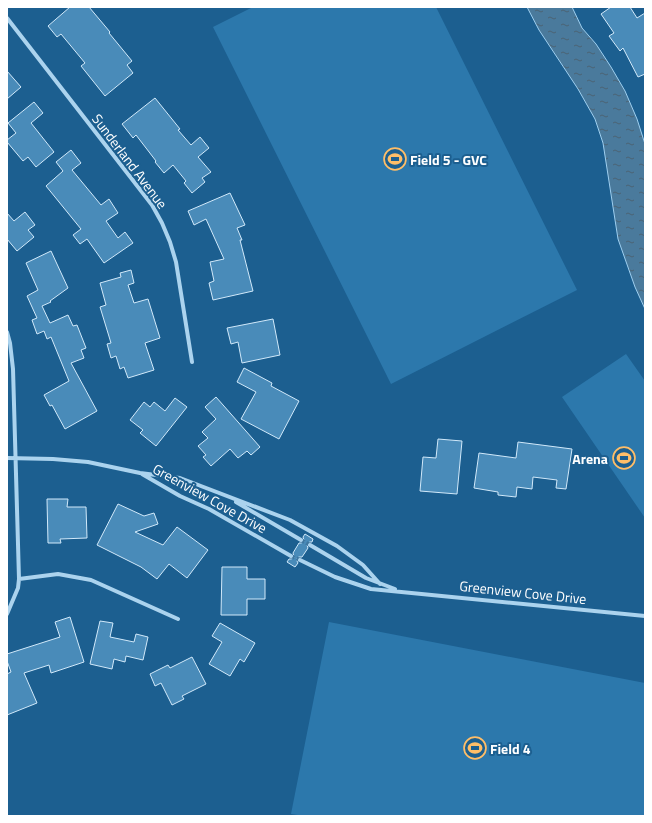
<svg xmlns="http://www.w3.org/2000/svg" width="652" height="823" font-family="'Titillium Web',sans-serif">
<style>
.park{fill:#2c78ac}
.water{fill:url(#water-ripples);stroke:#9ecff0}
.building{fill:#498bb9;stroke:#d1e9fa}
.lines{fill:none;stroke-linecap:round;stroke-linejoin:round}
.street-tunnel{stroke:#3e77a1;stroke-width:4;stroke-dasharray:4 2;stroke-linecap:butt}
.street{stroke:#abd3ee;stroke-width:4}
.labels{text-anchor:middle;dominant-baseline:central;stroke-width:4;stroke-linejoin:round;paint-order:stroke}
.poi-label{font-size:14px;font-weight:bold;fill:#fff;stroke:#1c5f90;text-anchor:start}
.street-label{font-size:14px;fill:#fff;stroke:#1c5f90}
</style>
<defs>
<pattern id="water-ripples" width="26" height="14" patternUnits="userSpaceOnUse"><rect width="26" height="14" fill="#4a7a9c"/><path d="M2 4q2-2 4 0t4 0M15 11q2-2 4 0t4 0" fill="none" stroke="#4b6374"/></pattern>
</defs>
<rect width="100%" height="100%" fill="#1c5f90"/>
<!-- park -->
<path class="park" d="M253,7H436L577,290L391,384L213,27Z
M626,354L645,381V518L562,397Z
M329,622L645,683V816H304L291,814Z"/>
<!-- water -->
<path class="water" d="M527,7H572L582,28L596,44L611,67L625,91L637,119L645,144V309L635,287L618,239L603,143L595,119L578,89L539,30Z"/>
<!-- building -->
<path class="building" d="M70,7H89L110,32L109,33L132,61L127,65L133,73L105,96L81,66L85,63L61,34L57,37L48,26Z
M611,7H630L637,18L645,13V74L638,77L623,48L620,51L609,36L614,33L601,14Z
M7,71L21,87L7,99Z
M155,98L180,129L178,130L191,145L200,137L209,148L198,157L211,172L202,178L205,182L192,193L184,183L186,181L173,165L164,173L155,162L156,161L136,135L133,138L122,124Z
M34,102L43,113L31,123L54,152L36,167L28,157L23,161L7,142V140L16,133L8,123Z
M71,150L81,163L72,170L101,205L109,199L118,213L106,221L118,238L125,232L133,243L104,263L87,239L80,244L73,235L81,229L46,186L63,171L56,162Z
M230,193L245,225L237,228L242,240H240L253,291L213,300L209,283L214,281L210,262L224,259L206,219L194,225L188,211Z
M25,212L35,225L28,230L34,237L17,251L7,239V213L14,221Z
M51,251L68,288L50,301L51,302L42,306L50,323L68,315L73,326L77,325L86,348L81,350L84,358L71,363L97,411L65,429L52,405L50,406L44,395L69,381L51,337L47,339L44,331L37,334L32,320L37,318L27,296L38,290L26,263Z
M131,270L134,283L128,285L134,303L148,299L160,338L145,343L154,370L128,378L124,367L120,369L116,356L111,358L107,344L111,343L100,307L106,305L100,283L121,277L120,273Z
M273,319L280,355L242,363L238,342L231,344L227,328Z
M244,368L272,383L271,386L299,401L279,439L241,419L256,392L237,382Z
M216,397L260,447L251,455L247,451L238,458L230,449L211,466L203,457L206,455L198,446L208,438L202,432L216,419L205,407Z
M175,398L187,407L156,446L140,433L143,430L130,420L144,402L150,407L154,402L165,411Z
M438,439L462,441L457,494L420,491L423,457L436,458Z
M518,442L572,449L566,489L556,488L557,480L533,477L532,489L517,487L516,497L498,495V492L474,488L479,453L516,458Z
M47,499H68L67,507H86L87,538L60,539L61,543H48Z
M118,504L144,516L154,513L158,524L135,532L163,545L177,527L208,550L187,578L169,564L157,579L141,567L97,545Z
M305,534L313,539L312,542H310L307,543V545L308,548L302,557H299L297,558V561L298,563L295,567L287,562L289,559H291L294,558V556L293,553L299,543H301L304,542V540L303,537Z
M222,567H247V579H265V599H247V615H221Z
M70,617L84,662L51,673L49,665L24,673L37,703L7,715V674L11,672L7,661V654L60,637L55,622Z
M100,621L113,623L110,637L134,642L136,634L148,637L143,660L126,656L125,662L114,659L112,669L90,664Z
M220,623L255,643L244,662L240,659L230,676L209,664L222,642L212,636Z
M192,657L206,684L182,696L184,699L172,705L161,683L155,686L150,674L168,665L170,668Z"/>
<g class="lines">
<!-- street-tunnel -->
<path class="street-tunnel" d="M301,540L310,545
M291,556L300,560"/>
<!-- street -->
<path class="street" d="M7,18L152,205L162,223L170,242L176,262L192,362
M7,332L10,343L13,369L19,579L18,588L7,614
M7,458L53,459L88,462L140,473L180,478L290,520L337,546L363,565L380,584
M142,474L180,496L209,509L291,556
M236,502L301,540
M310,545L366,578L395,589
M300,560L335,577L371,589L645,616
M19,579L58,574L91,580L178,619"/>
</g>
<!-- icons -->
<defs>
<g id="stadium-ring" transform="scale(1.15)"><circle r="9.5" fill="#1c5f90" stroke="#ffbe68" stroke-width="1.5"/><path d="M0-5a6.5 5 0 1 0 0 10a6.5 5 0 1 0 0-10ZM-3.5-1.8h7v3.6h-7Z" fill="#ffbe68"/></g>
</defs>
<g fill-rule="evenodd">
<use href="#stadium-ring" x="395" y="159"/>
<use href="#stadium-ring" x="624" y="458"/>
<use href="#stadium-ring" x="475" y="748"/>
</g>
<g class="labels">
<!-- poi labels -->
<g class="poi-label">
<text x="410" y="159">Field 5 - GVC</text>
<text x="608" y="458" text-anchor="end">Arena</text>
<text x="490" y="748">Field 4</text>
</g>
<!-- street labels -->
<g class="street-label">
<text transform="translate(130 161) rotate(53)">Sunderland Avenue</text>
<text transform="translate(210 498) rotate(29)">Greenview Cove Drive</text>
<text transform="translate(523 592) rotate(6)">Greenview Cove Drive</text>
</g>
</g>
<!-- border -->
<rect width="652" height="823" fill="none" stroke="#ffffff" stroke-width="16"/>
</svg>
